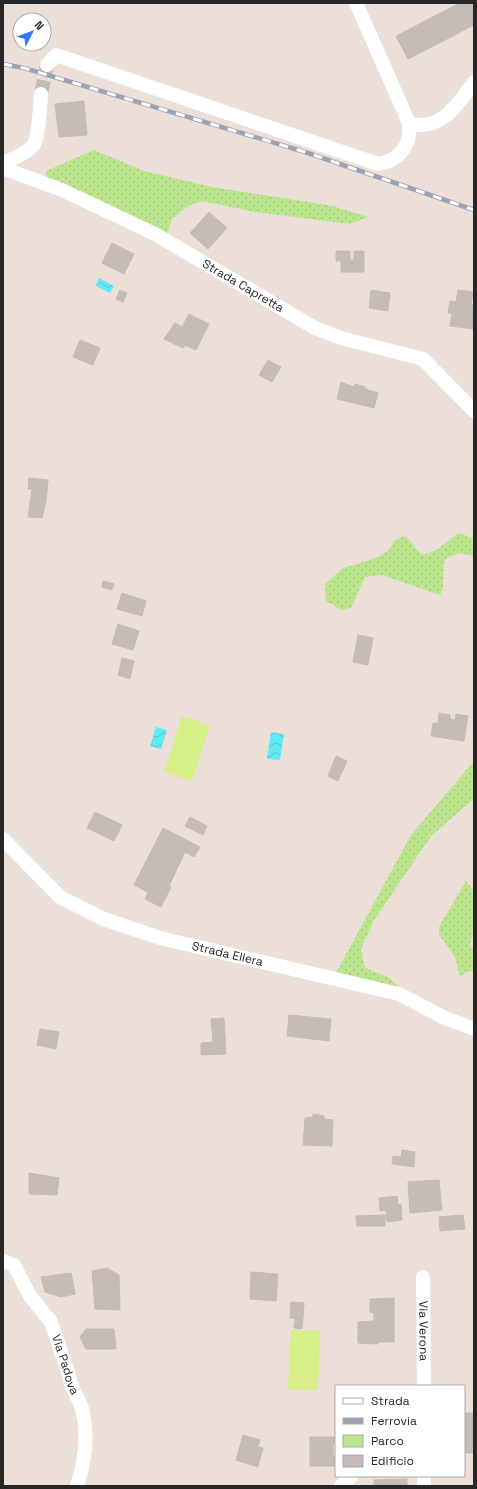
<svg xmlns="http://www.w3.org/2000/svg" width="477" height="1489" font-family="'Space Grotesk',sans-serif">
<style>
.green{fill:url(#green-dots)}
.pitch{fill:#d6ef89}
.water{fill:url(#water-waves)}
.building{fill:#c6bcb7;stroke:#c6bbb1}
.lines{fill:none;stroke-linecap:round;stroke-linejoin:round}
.minor-tunnel{stroke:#c4bab4;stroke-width:14;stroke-dasharray:14 7;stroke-linecap:butt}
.minor{stroke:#fff;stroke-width:14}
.rail-casing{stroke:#9aa2b3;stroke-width:4.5}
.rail{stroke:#fff;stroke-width:3;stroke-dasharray:9;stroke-linecap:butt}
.labels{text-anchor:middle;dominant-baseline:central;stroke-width:4;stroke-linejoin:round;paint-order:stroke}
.street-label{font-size:12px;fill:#272727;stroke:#fff}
</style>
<defs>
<pattern id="green-dots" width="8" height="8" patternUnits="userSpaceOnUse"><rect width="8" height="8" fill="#bce68e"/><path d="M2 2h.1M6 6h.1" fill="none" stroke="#a2c57a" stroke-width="1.8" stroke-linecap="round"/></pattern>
<pattern id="water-waves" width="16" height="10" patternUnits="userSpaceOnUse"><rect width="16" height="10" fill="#61e9f6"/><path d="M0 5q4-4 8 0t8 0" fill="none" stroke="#54c8d3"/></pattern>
</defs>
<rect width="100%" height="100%" fill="#ebdfd7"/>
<!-- green -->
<path class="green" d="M94,150L144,171L212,187L333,206L368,217L350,224L255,212L202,201L188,206L172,219L167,233L47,179L46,171Z
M458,533L474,538V556L459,553L445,559C441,571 446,586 440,595L382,575L365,577L351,608L342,610L326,601L325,584L343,568L376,558L388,551L395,540L405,536C413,542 416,552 424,555L438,549Z
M474,761V799L431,836L373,922L361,949L365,968L390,978L401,990L336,973L411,835Z
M466,881L474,891V929L470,945L474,948V971L466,972L460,977L455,957L439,934V927Z"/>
<!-- pitch -->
<path class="pitch" d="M182,716L210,725L192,781L164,772Z
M291,1330L320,1331L318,1390L288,1389Z"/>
<!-- water -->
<path class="water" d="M99,278L114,286L110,293L96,286Z
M156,727L167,730L161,749L150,746Z
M271,732L284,734L280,760L267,759Z"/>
<!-- building -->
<path class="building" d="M460,3H474V25L408,59L396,36Z
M84,101L87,135L59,137L55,104Z
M209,212L227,228L208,249L190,233Z
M112,243L134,254L124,274L102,263Z
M336,251H350V260H354V251H364V272H341V261H336Z
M120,290L127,293L123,302L116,299Z
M371,290L390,293L388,311L369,308Z
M458,290L473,292L471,305H474V329L450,326L452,313H448L450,301L456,302Z
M189,314L209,324L196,350L185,345L183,348L164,339L175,323L182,327Z
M80,340L100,348L93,365L73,357Z
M268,360L281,367L272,382L259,375Z
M341,382L354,387L355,384L365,387V389L378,393L374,408L337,399Z
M29,478L48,480L46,501L42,518L28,517L32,489H28Z
M103,581L114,584L112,590L102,587Z
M122,593L146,601L142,616L117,609Z
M118,624L139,631L133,650L112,644Z
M358,635L373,638L368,665L353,662Z
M122,658L134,661L130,679L118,675Z
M439,713L450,715V719L455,720L456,714L468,716L464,741L431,736L433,723H438Z
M336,756L347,761L338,781L328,776Z
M95,812L122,825L114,841L87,828Z
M190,817L207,826L203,835L185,826Z
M163,828L200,847L194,857L185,852L169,886L171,887L161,907L145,899L148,892L134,885Z
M289,1015L331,1019L329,1041L287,1036Z
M224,1018L226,1054L201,1055V1043L213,1042L211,1019Z
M40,1029L59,1032L56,1049L37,1045Z
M313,1114L324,1116V1119L333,1120L332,1146L303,1145L305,1118L313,1117Z
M402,1150L415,1152L414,1167L392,1164L393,1156L401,1157Z
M29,1173L59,1178L57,1195L29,1194Z
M439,1180L442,1210L410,1213L408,1182Z
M397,1196L398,1205L401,1204L402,1220L387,1222L386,1210L380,1211L379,1198Z
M385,1215V1226H357L356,1216Z
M463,1215L465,1229L440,1231L439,1217Z
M107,1268L119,1275L120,1310L95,1309L92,1271Z
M251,1272L278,1274L276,1301L250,1299Z
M71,1273L75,1294L61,1297L45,1292L41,1277Z
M394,1298V1342H378V1344L358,1343V1322L374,1321V1313L370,1312V1299Z
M291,1302L304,1303L303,1319L290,1318Z
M295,1319H303L302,1329L294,1328Z
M86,1329H114L116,1349H86L80,1337Z
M464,1413H474V1453H464Z
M243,1435L260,1440L258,1447L263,1448L258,1467L236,1460Z
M310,1437H336V1444H333V1456H336V1466H310Z
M407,1479V1486H374V1480Z"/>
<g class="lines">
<!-- minor-tunnel -->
<path class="minor-tunnel" d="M41,94L47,65"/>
<!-- minor -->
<g class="minor">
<path d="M47,65L56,55L378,164C399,161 412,145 409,123L356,3"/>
<path d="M409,123C440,133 458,104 474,82"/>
<path d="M3,163C12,159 26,154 33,146C39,138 40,105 41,94"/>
<path id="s1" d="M3,168L62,190L155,234L315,328L341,338L423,359L474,411"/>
<path id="s2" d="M3,839L60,897L104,919L160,938L399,994L445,1018L474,1029"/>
<path id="s3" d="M3,1261L14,1265L30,1296L51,1322L69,1375C70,1388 79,1397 82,1409C89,1435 85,1461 77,1486"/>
<path id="s4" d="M423,1277L424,1386"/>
<path d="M341,1486L352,1476"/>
<path d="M424,1486V1476"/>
</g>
<!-- rail casing -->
<g class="rail-casing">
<path id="rail" d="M3,64L24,68L305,152L474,210"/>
</g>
<!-- rail -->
<use href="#rail" class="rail"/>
</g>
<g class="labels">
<!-- street labels -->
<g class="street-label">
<text stroke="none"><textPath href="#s1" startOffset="268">Strada Capretta</textPath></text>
<text stroke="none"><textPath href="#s2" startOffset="259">Strada Ellera</textPath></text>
<text stroke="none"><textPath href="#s4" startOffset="54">Via Verona</textPath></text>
<text stroke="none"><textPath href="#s3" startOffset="125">Via Padova</textPath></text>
</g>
</g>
<!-- border -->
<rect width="477" height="1489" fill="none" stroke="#272727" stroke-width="8"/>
<!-- legend -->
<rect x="335" y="1385" width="130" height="92" fill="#ffffff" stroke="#a9a9a9"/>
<rect x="343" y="1398" width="20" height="6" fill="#ffffff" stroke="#a9a9a9"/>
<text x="371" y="1405" font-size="12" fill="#272727">Strada</text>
<rect x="343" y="1418" width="20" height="6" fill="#9aa2b3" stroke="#a9a9a9"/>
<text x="371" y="1425" font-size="12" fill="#272727">Ferrovia</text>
<rect x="343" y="1435" width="20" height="12" fill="#bce68e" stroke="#a9a9a9"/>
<text x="371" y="1445" font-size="12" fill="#272727">Parco</text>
<rect x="343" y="1455" width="20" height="12" fill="#c6bcb7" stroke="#a9a9a9"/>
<text x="371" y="1465" font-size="12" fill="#272727">Edificio</text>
<!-- north arrow -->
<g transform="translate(32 32) rotate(48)"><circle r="19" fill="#ffffff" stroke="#a9a9a9"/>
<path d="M0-3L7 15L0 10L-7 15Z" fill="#307bff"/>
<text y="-6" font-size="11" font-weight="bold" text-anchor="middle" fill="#272727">N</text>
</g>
</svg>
